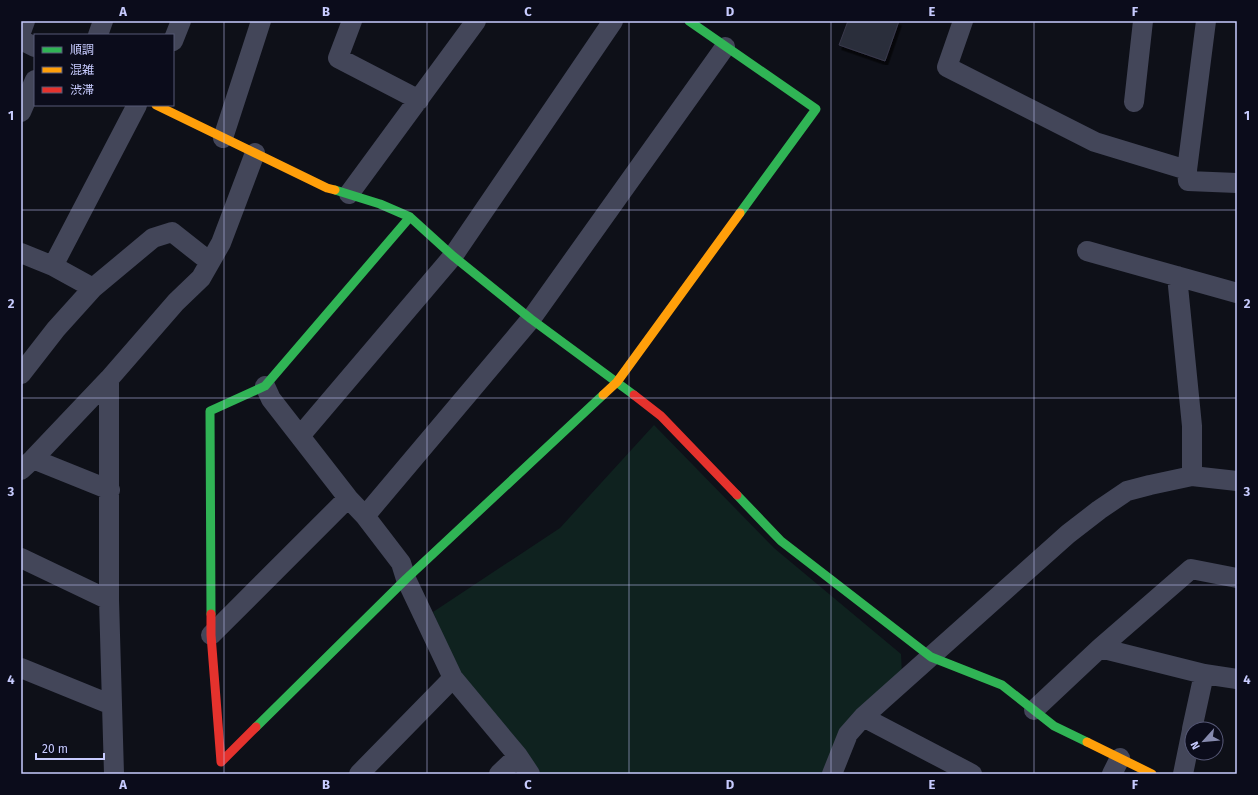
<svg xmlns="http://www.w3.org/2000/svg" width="1258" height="795" font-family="'Fira Sans','Noto Sans JP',sans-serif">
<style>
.green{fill:#0f221f}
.building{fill:#2b2d3b;stroke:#393a4c;filter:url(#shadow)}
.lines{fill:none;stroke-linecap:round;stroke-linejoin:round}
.street{stroke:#434659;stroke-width:20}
.fast{stroke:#30b455;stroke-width:9}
.slow{stroke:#ff9f0a;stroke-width:9}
.jam{stroke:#e5322d;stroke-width:9}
.grid{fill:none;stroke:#c7cbfe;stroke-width:1;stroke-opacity:0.55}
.neatline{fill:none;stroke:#c7cbfe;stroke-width:1.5}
.grid-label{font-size:13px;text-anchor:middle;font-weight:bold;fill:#c7cbfe}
</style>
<defs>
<filter id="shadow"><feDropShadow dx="2.5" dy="4.5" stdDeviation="0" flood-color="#0009"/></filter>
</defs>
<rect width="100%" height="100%" fill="#0e1018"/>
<!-- green -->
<path class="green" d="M654,425L774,548L901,654L902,674L823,774H541L525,749L459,673L433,612L560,528Z"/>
<!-- building -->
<path class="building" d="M848,21H899L885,61L839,45Z"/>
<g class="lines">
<!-- street -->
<path class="street" d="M352,21L338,58L419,100
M963,21L947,67L1095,142L1187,170L1206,21
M21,32L25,21
M98,35L103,21
M21,40L35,47
M173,41L181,21
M1134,102L1143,21
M21,112L35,80
M223,138L261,21
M1187,170L1188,181L1237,183
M349,194L476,21
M1087,251L1237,293
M21,253L53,266L93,288
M53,266L137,105
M1177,276L1192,426V476
M21,374L56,329L93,288L153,238L172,232L210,262
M109,379V600L114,774
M265,386L271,399L348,498L365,516L401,563L406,579L453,678L518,756L530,774
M300,436L453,256L613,21
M33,459L110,490
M21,470L33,459L109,379L176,302L201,278L221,243L255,153
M365,516L531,319L725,47
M21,558L109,600
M211,635L348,498
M1100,648L1204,674L1237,679
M21,668L112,705
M1034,710L1100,648L1191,569L1237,578
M863,717L972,774
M1192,729L1204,674
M359,774L453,678
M499,774L518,756
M832,774L848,734L863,717L1068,534L1099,510L1127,491L1150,485L1192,476L1237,481
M1112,774L1120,758
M1183,774L1192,730"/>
<!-- fast -->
<path class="fast" d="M689,21L816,109L740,213
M335,190L380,204L410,217L453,256L531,319L634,395
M737,495L781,541L931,657L1002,685L1054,726L1087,742
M211,614L210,411L265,386L410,217
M256,727L406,579L603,395"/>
<!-- slow -->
<path class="slow" d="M156,105L327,188L335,190
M603,395L617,382L740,213
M1087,742L1152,774"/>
<!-- jam -->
<path class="jam" d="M634,395L661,416L737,495
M211,614V635L221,762L256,727"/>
</g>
<!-- grid -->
<path class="grid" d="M224,21V774M427,21V774M629,21V774M831,21V774M1034,21V774M21,210H1237M21,398H1237M21,585H1237"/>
<!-- border -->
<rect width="1258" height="795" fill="none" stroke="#0b0c1b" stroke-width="44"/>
<!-- legend -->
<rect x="34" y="34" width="140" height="72" fill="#0b0c1b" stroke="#565876"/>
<rect x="42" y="47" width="20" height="6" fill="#30b455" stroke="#565876"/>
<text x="70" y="54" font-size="12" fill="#c7cbfe">順調</text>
<rect x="42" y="67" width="20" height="6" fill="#ff9f0a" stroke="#565876"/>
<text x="70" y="74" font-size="12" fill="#c7cbfe">混雑</text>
<rect x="42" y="87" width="20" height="6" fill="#e5322d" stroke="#565876"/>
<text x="70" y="94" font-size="12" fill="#c7cbfe">渋滞</text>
<!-- north arrow -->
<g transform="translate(1204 741) rotate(243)"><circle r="19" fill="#0b0c1b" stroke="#565876"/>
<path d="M0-3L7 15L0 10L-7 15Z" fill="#868aae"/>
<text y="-6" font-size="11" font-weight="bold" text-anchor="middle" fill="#c7cbfe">N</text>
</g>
<!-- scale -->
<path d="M36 753v6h68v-6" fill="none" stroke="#c7cbfe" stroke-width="2"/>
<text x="42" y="753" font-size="12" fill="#c7cbfe" stroke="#0b0c1b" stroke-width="3" paint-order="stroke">20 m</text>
<rect x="22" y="22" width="1214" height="751" class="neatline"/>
<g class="grid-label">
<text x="123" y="16">A</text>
<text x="326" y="16">B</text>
<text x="528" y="16">C</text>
<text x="730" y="16">D</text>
<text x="932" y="16">E</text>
<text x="1135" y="16">F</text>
<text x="11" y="120">1</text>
<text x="1247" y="120">1</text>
<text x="11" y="308">2</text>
<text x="1247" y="308">2</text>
<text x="11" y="496">3</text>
<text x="1247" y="496">3</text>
<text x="11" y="684">4</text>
<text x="1247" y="684">4</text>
<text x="123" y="789">A</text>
<text x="326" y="789">B</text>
<text x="528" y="789">C</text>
<text x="730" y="789">D</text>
<text x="932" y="789">E</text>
<text x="1135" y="789">F</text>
</g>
</svg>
